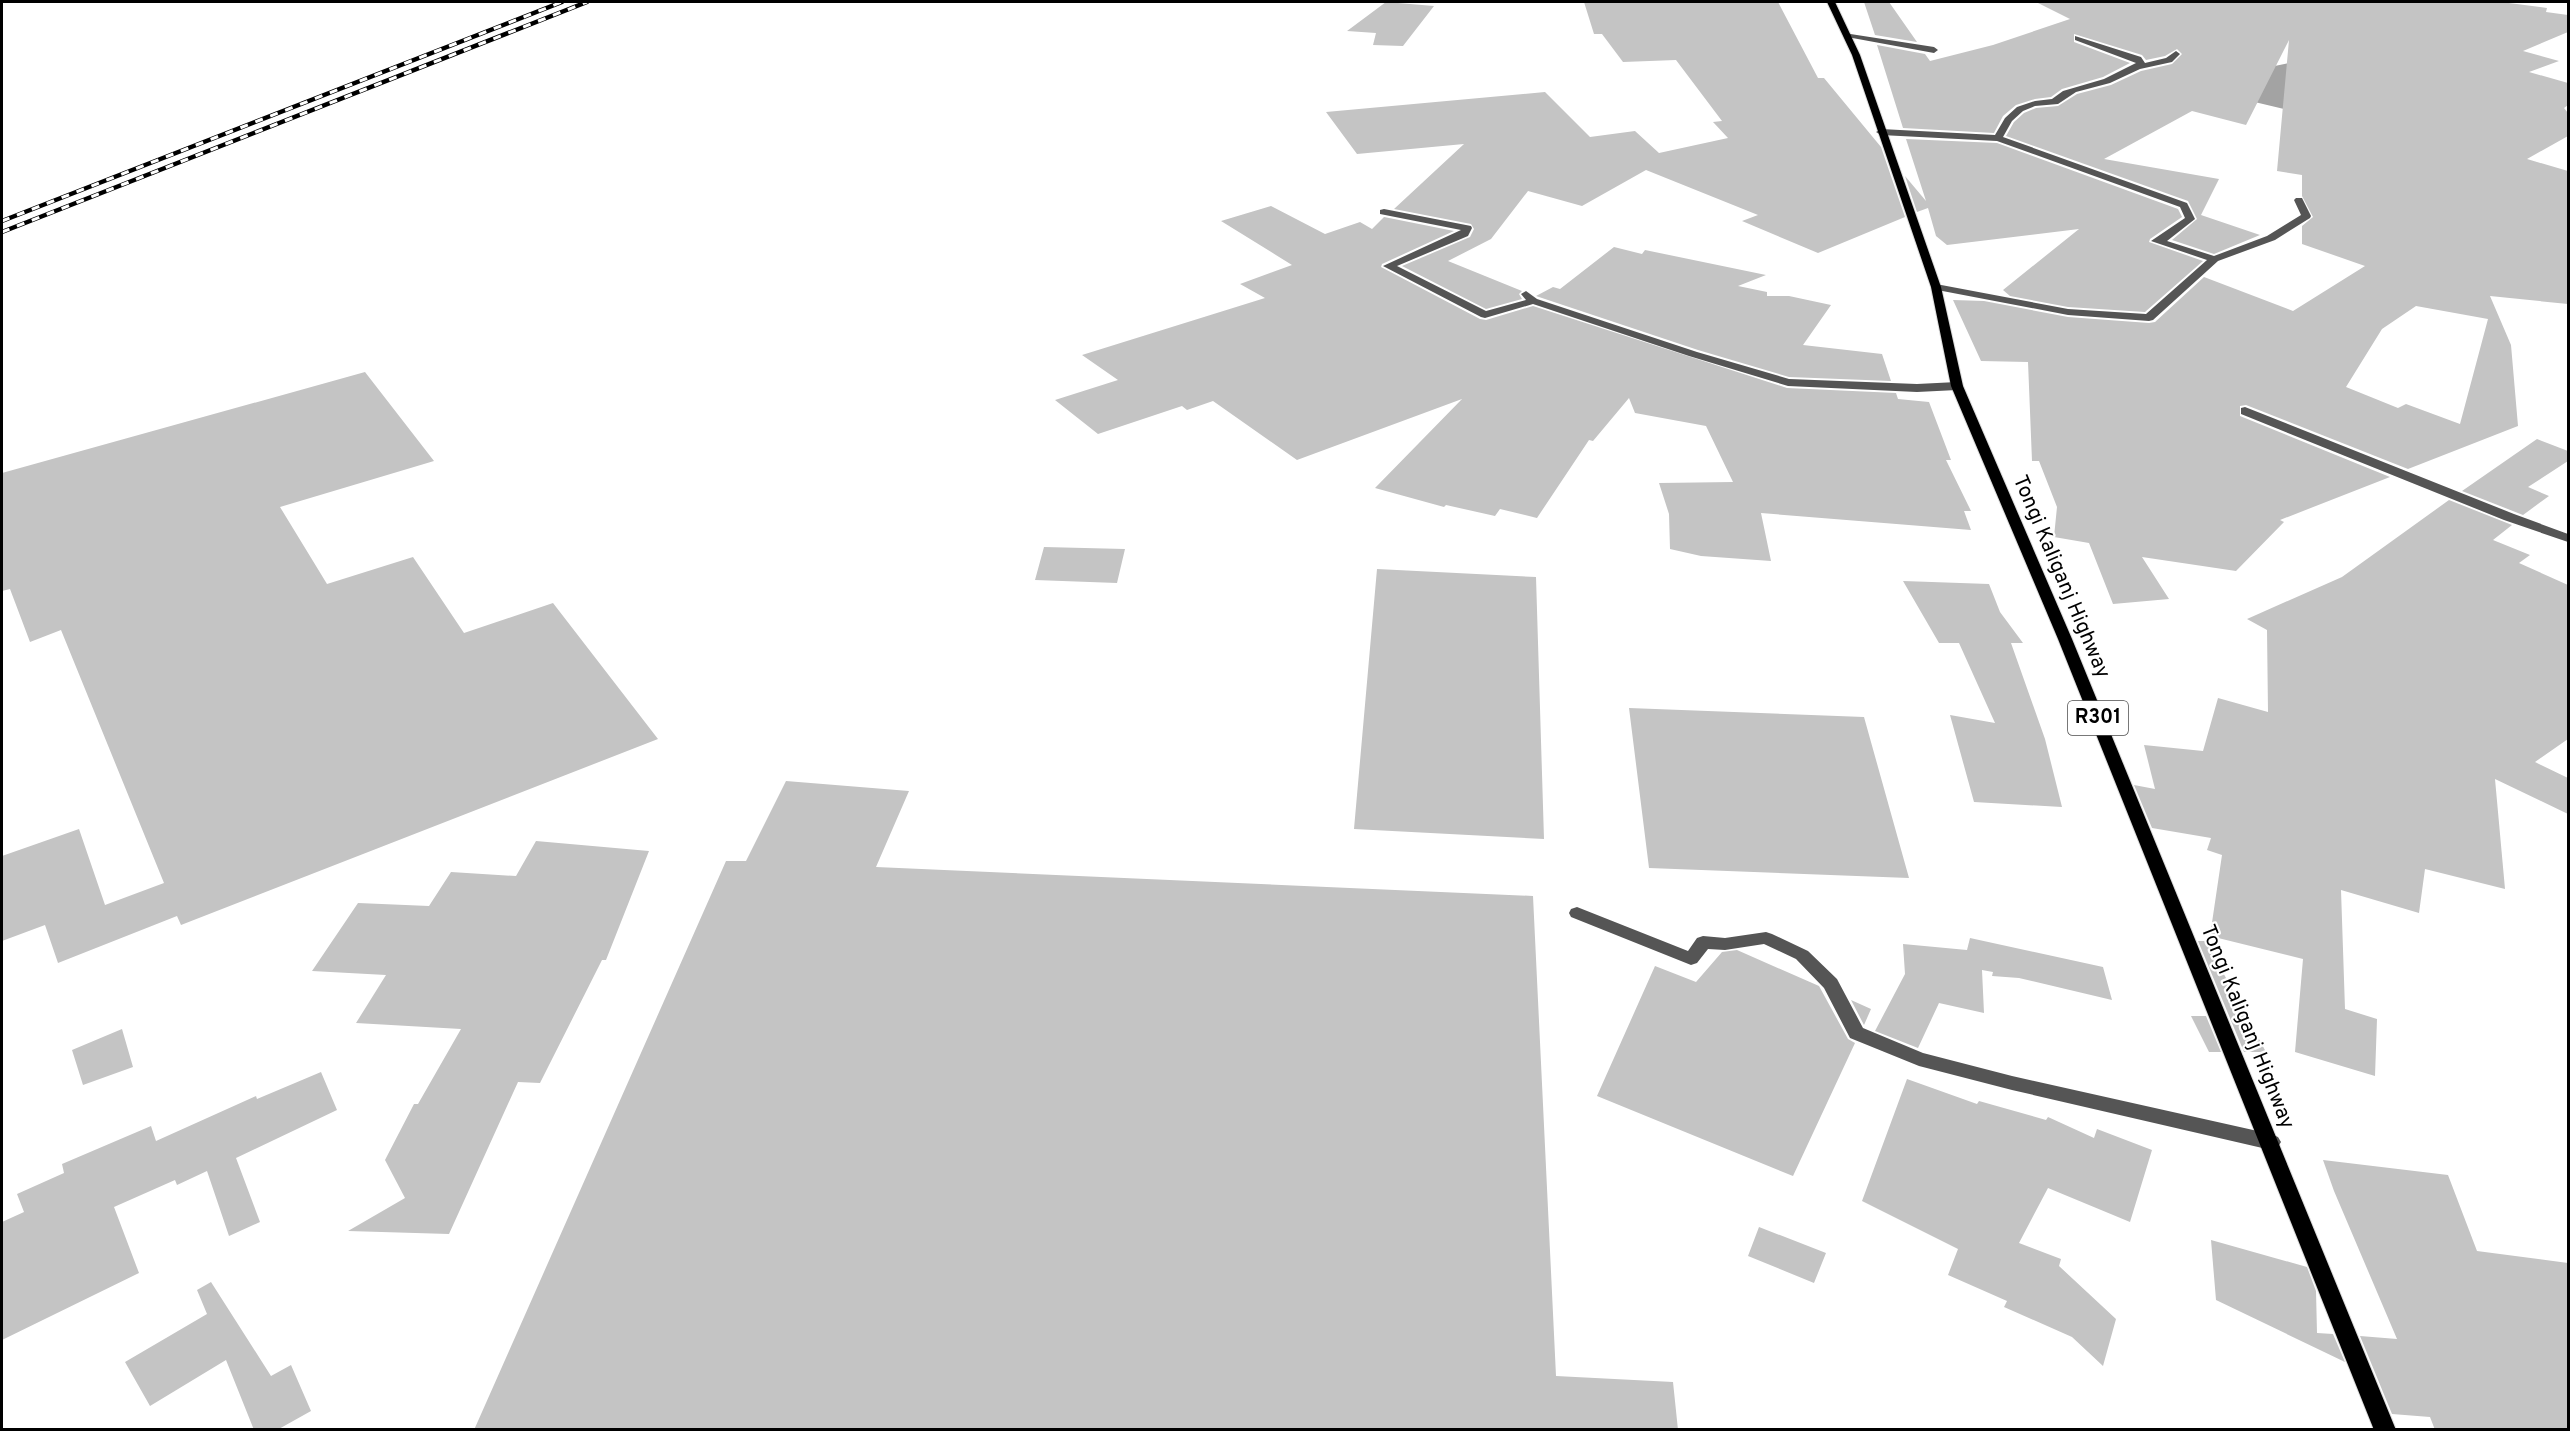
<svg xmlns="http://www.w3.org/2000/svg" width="2570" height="1431" font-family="Overpass,sans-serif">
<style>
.water{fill:#a3a3a3}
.building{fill:#c4c4c4;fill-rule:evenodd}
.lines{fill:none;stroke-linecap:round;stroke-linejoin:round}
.major-casing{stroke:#dbdbdb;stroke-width:2}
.minor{fill:#555;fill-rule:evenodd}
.major{fill:#000;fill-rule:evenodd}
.rail-casing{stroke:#000;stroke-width:4.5}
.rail{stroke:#fff;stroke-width:3;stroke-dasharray:8;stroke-linecap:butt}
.labels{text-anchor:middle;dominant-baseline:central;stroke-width:4.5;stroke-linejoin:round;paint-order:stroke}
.shield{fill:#fff;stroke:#4c4c4c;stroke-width:1.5}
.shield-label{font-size:20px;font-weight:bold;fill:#000}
.street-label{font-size:21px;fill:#000;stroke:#fff}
</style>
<rect width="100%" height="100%" fill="#fff"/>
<!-- water -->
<path class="water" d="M2289,63L2284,109L2242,99L2265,68Z"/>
<!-- building -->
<path class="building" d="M1386,2L1434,6L1403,46L1373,45L1376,33L1347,31Z
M1584,2H1778L1818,78H1824L1881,147L1905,217L1818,253L1742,221L1758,215L1646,170L1582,206L1528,191L1491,239L1448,261L1522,291L1519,294L1522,299L1486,309L1402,266L1470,237L1474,229L1471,224L1394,209L1464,144L1357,154L1326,112L1545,92L1590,137L1635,131L1659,153L1728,138L1713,122L1722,121L1676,60L1623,62L1602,34H1594Z
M1864,2H1889L1917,42L1875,35Z
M2036,2H2501L2547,8L2546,12L2568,15V32L2523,51L2559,61L2529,72L2568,83V105L2564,108L2568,113V136L2527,159L2568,171V304L2490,296L2511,345L2518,426L2408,469L2246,405L2240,406V416L2390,477L2280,520L2284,522L2236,571L2142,557L2169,599L2113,604L2089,543L2054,537L2057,507L2039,461H2032L2028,362L1981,361L1953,300L1984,301L2068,317L2149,323L2155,322L2204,277L2293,311L2365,266L2302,244V226L2313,217L2302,196V175L2277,171L2289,40L2246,125L2192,111L2104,159L2219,179L2201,215L2260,235L2214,254L2172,240L2197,219L2188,201L2006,136L2014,122L2024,113L2036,108L2058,106L2077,94L2111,85L2141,71L2172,64L2182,54L2177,49L2165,56L2146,60L2142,55L2074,34V42L2130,63L2103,77L2062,89L2051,97L2035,99L2016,105L2003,116L1994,133L1903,128L1877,45L1925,54L1930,61L1993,45L2070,19ZM2416,306L2488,319L2460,424L2406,404L2398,408L2346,387L2382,329Z
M1906,139L1997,143L2178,209L2182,217L2150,239L2149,242L2203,261L2145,312L2068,307L2010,296L2003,290L2079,229L1947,245L1936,236L1928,208L1917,212L1905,176L1926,201Z
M1271,206L1325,234L1360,222L1372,229L1384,217L1454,231L1382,264L1381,267L1480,319L1486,320L1533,306L1787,388L1896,393L1898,399L1929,402L1951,460H1946L1971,511H1964L1971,530L1761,513L1771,561L1701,556L1670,549L1669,514L1659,483L1733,482L1706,426L1635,413L1629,398L1593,441L1589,440L1537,518L1500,509L1495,516L1446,505L1444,507L1375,488L1462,399L1297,460L1213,401L1187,410L1182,406L1098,434L1055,400L1118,380L1082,355L1265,298L1240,284L1292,265L1221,221Z
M1614,247L1642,254L1645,250L1766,275L1738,286L1767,292V296H1789L1831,305L1803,345L1882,354L1891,381L1789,377L1698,350L1536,296L1553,287L1560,289Z
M365,372L434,461L280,507L327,584L413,557L464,633L553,603L658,739L181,925L177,916L58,963L45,925L2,941V856L79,829L105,905L164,883L61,630L30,642L10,589L2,591V473Z
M2537,439L2568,451V461L2528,487L2549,496L2523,515L2462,491Z
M2449,500L2512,525L2493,540L2530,555L2519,563L2568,585V739L2535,762L2568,778V814L2495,779L2505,889L2425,869L2419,913L2341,890L2345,1009L2377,1019L2375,1076L2295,1052L2303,959L2210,936L2222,855L2207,850L2211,838L2152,828L2134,785L2155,789L2144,745L2203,751L2218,698L2268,712L2267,630L2247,619L2342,577Z
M1044,547L1125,549L1117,583L1035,580Z
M1377,569L1536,577L1544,839L1354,829Z
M1903,581L1989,584L2000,612L2023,643H2011L2045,739L2062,807L1974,802L1950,715L1995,723L1959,643H1939Z
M1629,708L1864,717L1909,878L1649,868Z
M786,781L909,791L876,867L1533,896L1556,1376L1673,1382L1678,1430H474L726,861H746Z
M536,841L649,851L606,960H602L540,1083L518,1082L449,1234L348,1231L405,1198L385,1160L414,1104H418L461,1029L356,1023L386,975L312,971L358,903L429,906L451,872L516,876Z
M1970,938L2103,967L2112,1000L2019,978L1992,976L1993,972L1982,970L1984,1013L1939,1003L1918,1048L1875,1031L1905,974L1903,944L1967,950Z
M2198,941H2206L2266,1052H2244Z
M1737,950L1819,986L1848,1039L1855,1043L1793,1176L1597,1096L1655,966L1696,982L1722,952Z
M1851,1000L1871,1009L1864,1025Z
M2191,1016H2206L2221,1052H2209Z
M122,1029L133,1067L83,1085L72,1050Z
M321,1072L337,1110L236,1158L260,1222L229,1236L207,1171L177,1185L175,1180L114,1207L139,1273L2,1340V1222L24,1212L17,1194L64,1173L62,1164L151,1126L156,1141L256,1096L257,1099Z
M1907,1079L1977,1104L1979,1101L2046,1120L2048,1117L2094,1138L2097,1129L2152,1150L2130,1222L2048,1188L2019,1243L2061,1259L2059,1266L2116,1319L2103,1366L2072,1337L2004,1307L2007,1301L1948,1275L1958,1249L1862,1201Z
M2323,1160L2448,1175L2477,1251L2568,1263V1430H2435L2430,1417L2392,1414L2360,1336L2397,1339L2334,1191Z
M1759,1227L1826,1253L1814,1283L1748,1256Z
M2211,1240L2307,1267L2316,1291L2317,1333L2333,1334L2345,1362L2216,1300Z
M211,1282L271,1376L291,1365L311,1411L277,1430H254L226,1360L150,1406L125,1362L207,1314L197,1290Z"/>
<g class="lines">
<!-- major casing -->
<g class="major-casing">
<path id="major" d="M1827,2H1835L1860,55L1941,287L1963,386L2072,639L2396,1430H2374L2058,639L1951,386L1931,287L1852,55Z"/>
</g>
<!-- minor -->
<path class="minor" d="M1844,33L1934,47L1938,50L1934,53L1847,37H1844Z
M2075,36L2141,57L2145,63L2166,58L2176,51L2180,54L2172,62L2140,69L2110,83L2076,92L2058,104L2035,106L2023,111L2012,121L2003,137L2187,203L2195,219L2167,241L2214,256L2267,236L2301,215L2294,200L2296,198H2302L2311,216L2310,218L2275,240L2218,261L2153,320L2149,321L2068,315L1932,289V285L1936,284L2068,309L2146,314L2207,260L2151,241L2185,218L2180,207L1997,141L1881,135L1876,132L1881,129L1995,135L2005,118L2017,107L2035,101L2052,99L2063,91L2104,79L2136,63L2075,40Z
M1384,209L1471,226L1472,228L1468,236L1397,266L1486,311L1526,300L1521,294L1526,291L1537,299L1697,352L1789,379L1917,384L1957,382L1963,386L1957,390L1917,392L1788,386L1689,356L1533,304L1485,318L1481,317L1383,266L1461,230L1380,214V210Z
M2245,407L2514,514L2568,534V542L2504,520L2241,414V408Z
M1577,907L1688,951L1697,938L1703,936L1725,938L1766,932L1772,934L1808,951L1837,979L1863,1028L1923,1053L2012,1076L2271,1134L2278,1137L2281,1142L2278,1147L2271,1150L2012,1090L1919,1066L1850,1038L1824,988L1796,959L1764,944L1725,950L1708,949L1697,963L1691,965L1571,917L1569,913L1571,909Z"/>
<!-- major -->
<use href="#major" class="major"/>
<!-- rail casing -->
<g class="rail-casing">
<path id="rail" d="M2,221L562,2
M2,232L587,2"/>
</g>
<!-- rail -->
<use href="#rail" class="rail"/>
</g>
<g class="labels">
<!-- shield labels -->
<rect class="shield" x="2068" y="701" width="60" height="34" rx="4.5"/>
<g class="shield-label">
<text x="2098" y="718">R301</text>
</g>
<!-- street labels -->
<g class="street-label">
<text transform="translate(2061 577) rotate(67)">Tongi Kaliganj Highway</text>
<text transform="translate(2247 1027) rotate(68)">Tongi Kaliganj Highway</text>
</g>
</g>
<!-- border -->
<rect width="2570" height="1431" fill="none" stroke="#000000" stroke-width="6"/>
</svg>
